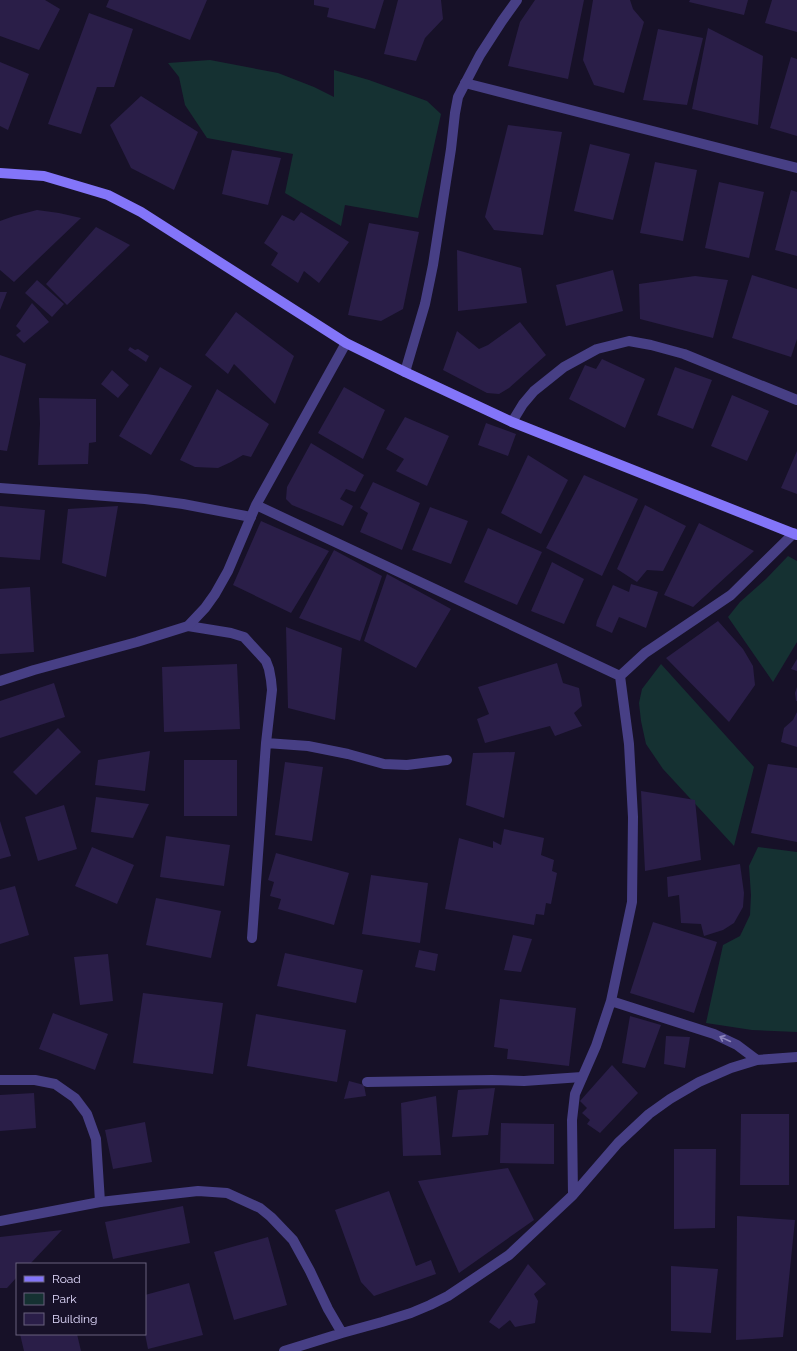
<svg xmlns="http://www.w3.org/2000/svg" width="797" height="1351" font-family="Raleway,sans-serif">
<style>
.green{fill:#153132}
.building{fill:#2a1e48}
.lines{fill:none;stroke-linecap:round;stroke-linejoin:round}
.minor{stroke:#473f85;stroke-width:10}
.tertiary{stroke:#473f85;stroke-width:10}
.secondary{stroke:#8375f9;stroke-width:10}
.oneway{stroke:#8c85bb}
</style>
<rect width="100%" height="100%" fill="#171128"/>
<!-- green -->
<path class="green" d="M210,60L278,73L314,87L334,97V70L369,80L427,101L441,114L418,218L345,205L341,226L285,193L293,154L207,138L185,105L179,77L168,63Z
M788,556L797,561V642L773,682L728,617L740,602L766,579Z
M661,664L754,767L734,846L663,769L646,744L641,721L639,703L642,689Z
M758,847L797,852V1032L752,1030L706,1023L723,945L740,936L750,915L751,895L749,866Z"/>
<!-- building -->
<path class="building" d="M0,0H45L60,9L39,50L0,36Z
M109,0H207L190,40L106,7Z
M314,0H384L375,29L327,17L329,8L314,5Z
M398,0H441L443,19L425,38L416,61L384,54Z
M535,0H584L568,79L508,66L520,22Z
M593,0H630L633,9L644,22L624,93L594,85L583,60Z
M690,0H748L744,15L689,2Z
M772,0H797V32L765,23Z
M89,13L133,29L114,87H97L81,134L48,124Z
M708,28L763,56L758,125L692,109Z
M658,29L703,38L687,105L643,100Z
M791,57L797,59V136L770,128Z
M0,62L29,74L8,130L0,126Z
M141,96L198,132L174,190L131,168L110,125Z
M508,125L562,132L543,235L494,230L485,217Z
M590,144L630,154L613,220L574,211Z
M232,150L281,158L268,205L222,194Z
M655,162L697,170L683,241L640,233Z
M719,182L764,192L749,258L705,248Z
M791,190L797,192V256L775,250Z
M37,210L59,213L81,218L14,282L0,270V221L14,216Z
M301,212L349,242L319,283L304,271L298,283L271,265L278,253L264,243L282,215L294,221Z
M369,223L419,232L403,309L381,321L348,315Z
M96,227L130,245L67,305L46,284Z
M457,250L521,268L527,303L458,311Z
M613,270L623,311L566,326L556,285Z
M752,275L797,289V339L791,357L732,338Z
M695,276L728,280L713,338L640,319L639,284Z
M37,280L64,304L52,317L25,293Z
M0,292H7L0,310Z
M32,303L49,322L24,343L16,335L21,331L16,326Z
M236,312L294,356L275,404L234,364L228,374L205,355Z
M520,322L546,355L509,388L499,394L487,393L443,370L457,331L479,349L488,345Z
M130,347L135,350L138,349L149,356L146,362L128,350Z
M0,355L26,364L7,451L0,450Z
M602,359L645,379L625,428L569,399L585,365L596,369Z
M160,367L192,386L151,455L119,436Z
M675,367L712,380L693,429L657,415Z
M112,370L129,385L118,398L101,384Z
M344,387L385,410L363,459L318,433Z
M217,389L269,424L251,457L243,455L231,462L218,468L195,467L180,460Z
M732,395L769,411L747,461L711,446Z
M39,398L96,399V442L89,443L88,464L38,465L40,424Z
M405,417L449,436L427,486L396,471L404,459L386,449Z
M486,423L516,434L508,456L478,445Z
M311,443L364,475L355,492L346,489L340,499L353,506L343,526L292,505L286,499L287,487Z
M797,451V494L781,488Z
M528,455L568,480L541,534L501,513Z
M584,475L638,499L602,576L546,548Z
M373,482L420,503L402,550L360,532L368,513L360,508Z
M645,505L686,526L663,571L647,570L637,582L617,569Z
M0,506L45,510L40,560L0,557Z
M118,506L106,577L62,563L68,509Z
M430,507L468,521L451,564L412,550Z
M261,521L329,551L291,613L233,585Z
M699,523L754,551L693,607L664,595Z
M488,528L542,552L517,605L464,582Z
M334,550L382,576L360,641L299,618Z
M552,562L584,579L564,624L531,611Z
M387,574L451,609L416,668L364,641Z
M631,584L658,592L646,628L619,617L612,633L596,626L597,621L613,585L629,592Z
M30,587L34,652L0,654V589Z
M718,621L743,649L753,666L755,685L729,722L666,658Z
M286,627L342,648L335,720L288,708Z
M797,659V671L791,669Z
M557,663L563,683L579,688L582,706L574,713L582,726L555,736L550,726L485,743L477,719L489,714L478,687Z
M237,664L240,729L164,732L162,667Z
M54,683L65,717L0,738V701Z
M797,687V701H796L795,693Z
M797,712V747L781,742L784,728L793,720Z
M58,728L81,752L36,795L13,772Z
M150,751L145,791L95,785L98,760Z
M515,752L504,818L466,805L473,753Z
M184,760H237V816H184Z
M285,762L323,767L312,841L275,835Z
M768,764L797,768V842L751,833Z
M641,791L695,800L701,860L645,871Z
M96,797L149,804L133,838L91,832Z
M64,805L77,849L38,861L25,817Z
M0,821L11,856L0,859Z
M504,829L544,838L541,855L554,860L552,871L557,873L551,904L546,903L544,915L536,914L534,925L445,909L459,838L493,848V841L501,845Z
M166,836L230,845L224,886L160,877Z
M92,847L134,865L117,904L75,886Z
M276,853L349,873L334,925L278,909L281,899L270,896L274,882L268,880Z
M740,864L744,893L743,907L734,923L723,930L704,936L701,924L681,923L679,895L668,897L667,877Z
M371,875L428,883L420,943L362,934Z
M15,886L29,935L0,944V890Z
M156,898L221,911L211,958L146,945Z
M653,922L717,942L694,1013L630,993Z
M513,935L532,939L521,972L504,970Z
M419,950L438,954L435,971L415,967Z
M285,953L363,970L356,1003L277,986Z
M108,954L113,1001L80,1005L74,957Z
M143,993L223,1003L213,1074L133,1063Z
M500,999L576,1008L569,1066L507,1059L508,1049L494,1047Z
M53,1013L108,1034L95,1070L39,1049Z
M256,1014L346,1030L337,1082L247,1066Z
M630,1016L661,1025L645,1068L622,1063Z
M666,1036L690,1037L685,1068L664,1064Z
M612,1065L638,1093L600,1133L587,1124L590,1120L582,1113L587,1108L580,1101Z
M349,1081L364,1085L366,1096L344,1099Z
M495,1088L488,1135L452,1137L458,1090Z
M34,1093L36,1128L0,1131V1095Z
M436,1096L441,1155L403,1156L401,1103Z
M741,1114H789V1185H740Z
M145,1122L152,1162L113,1169L105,1130Z
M501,1123L554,1124V1164L500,1163Z
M674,1149H716L715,1228L674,1229Z
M508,1168L534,1220L459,1273L418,1181Z
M389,1191L416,1266L431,1260L436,1274L374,1296L361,1282L335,1210Z
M183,1206L190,1243L113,1259L105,1222Z
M737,1216L795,1220L783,1337L736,1340Z
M62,1230L30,1264H17V1277L7,1288H0V1237Z
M268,1237L287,1305L234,1320L214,1252Z
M528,1264L546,1284L534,1294L538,1301L535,1323L515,1327L510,1320L499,1329L489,1322Z
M671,1266L718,1269L711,1333L671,1331Z
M189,1283L203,1335L148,1349L145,1334V1295Z
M20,1334H77L81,1351H24Z"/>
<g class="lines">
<!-- minor -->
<path class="minor" d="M465,83L797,168
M512,422L523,404L534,391L564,367L597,349L629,341L651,345L684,354L797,400
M0,488L145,499L183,504L251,517
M188,626L231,633L244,637L266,661L269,669L271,680L272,690L266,743L252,938
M266,743L308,746L348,754L384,764L407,765L447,760
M0,1080H35L55,1084L75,1098L87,1114L96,1139L100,1202
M367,1082L492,1080L524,1081L582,1077"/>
<!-- tertiary -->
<path class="tertiary" d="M405,372L425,304L433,265L451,149L455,113L458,97L480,55L502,21L517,0
M256,505L620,676L645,653L731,595L794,533
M0,681L34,670L137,642L188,626L205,608L215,594L228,571L256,505L346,343
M611,1001L714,1034L737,1045L757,1060
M573,1195L572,1120L575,1094L596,1046L611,1001L632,902L633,817L629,744L620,676
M0,1221L100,1202L198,1191L227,1193L260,1208L271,1217L293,1240L310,1271L328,1309L342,1333
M284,1351L342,1333L382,1322L411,1313L430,1305L448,1296L509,1255L573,1195L618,1143L649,1114L670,1099L699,1082L731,1068L757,1060L797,1057"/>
<!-- secondary -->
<path class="secondary" d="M0,173L44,176L108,195L141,212L346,343L405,372L512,422L797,535"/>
</g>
<!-- one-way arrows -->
<defs><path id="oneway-shaft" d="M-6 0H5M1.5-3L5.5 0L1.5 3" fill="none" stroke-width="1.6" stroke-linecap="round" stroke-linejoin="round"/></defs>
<use class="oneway" href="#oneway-shaft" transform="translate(725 1039) rotate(-155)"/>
<!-- legend -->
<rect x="16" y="1263" width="130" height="72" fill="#171128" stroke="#68617d"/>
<rect x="24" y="1276" width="20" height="6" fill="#8375f9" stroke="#68617d"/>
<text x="52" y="1283" font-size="12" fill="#e1dafd">Road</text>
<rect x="24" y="1293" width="20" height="12" fill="#153132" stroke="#68617d"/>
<text x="52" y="1303" font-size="12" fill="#e1dafd">Park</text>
<rect x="24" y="1313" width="20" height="12" fill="#2a1e48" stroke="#68617d"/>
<text x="52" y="1323" font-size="12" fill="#e1dafd">Building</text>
</svg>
